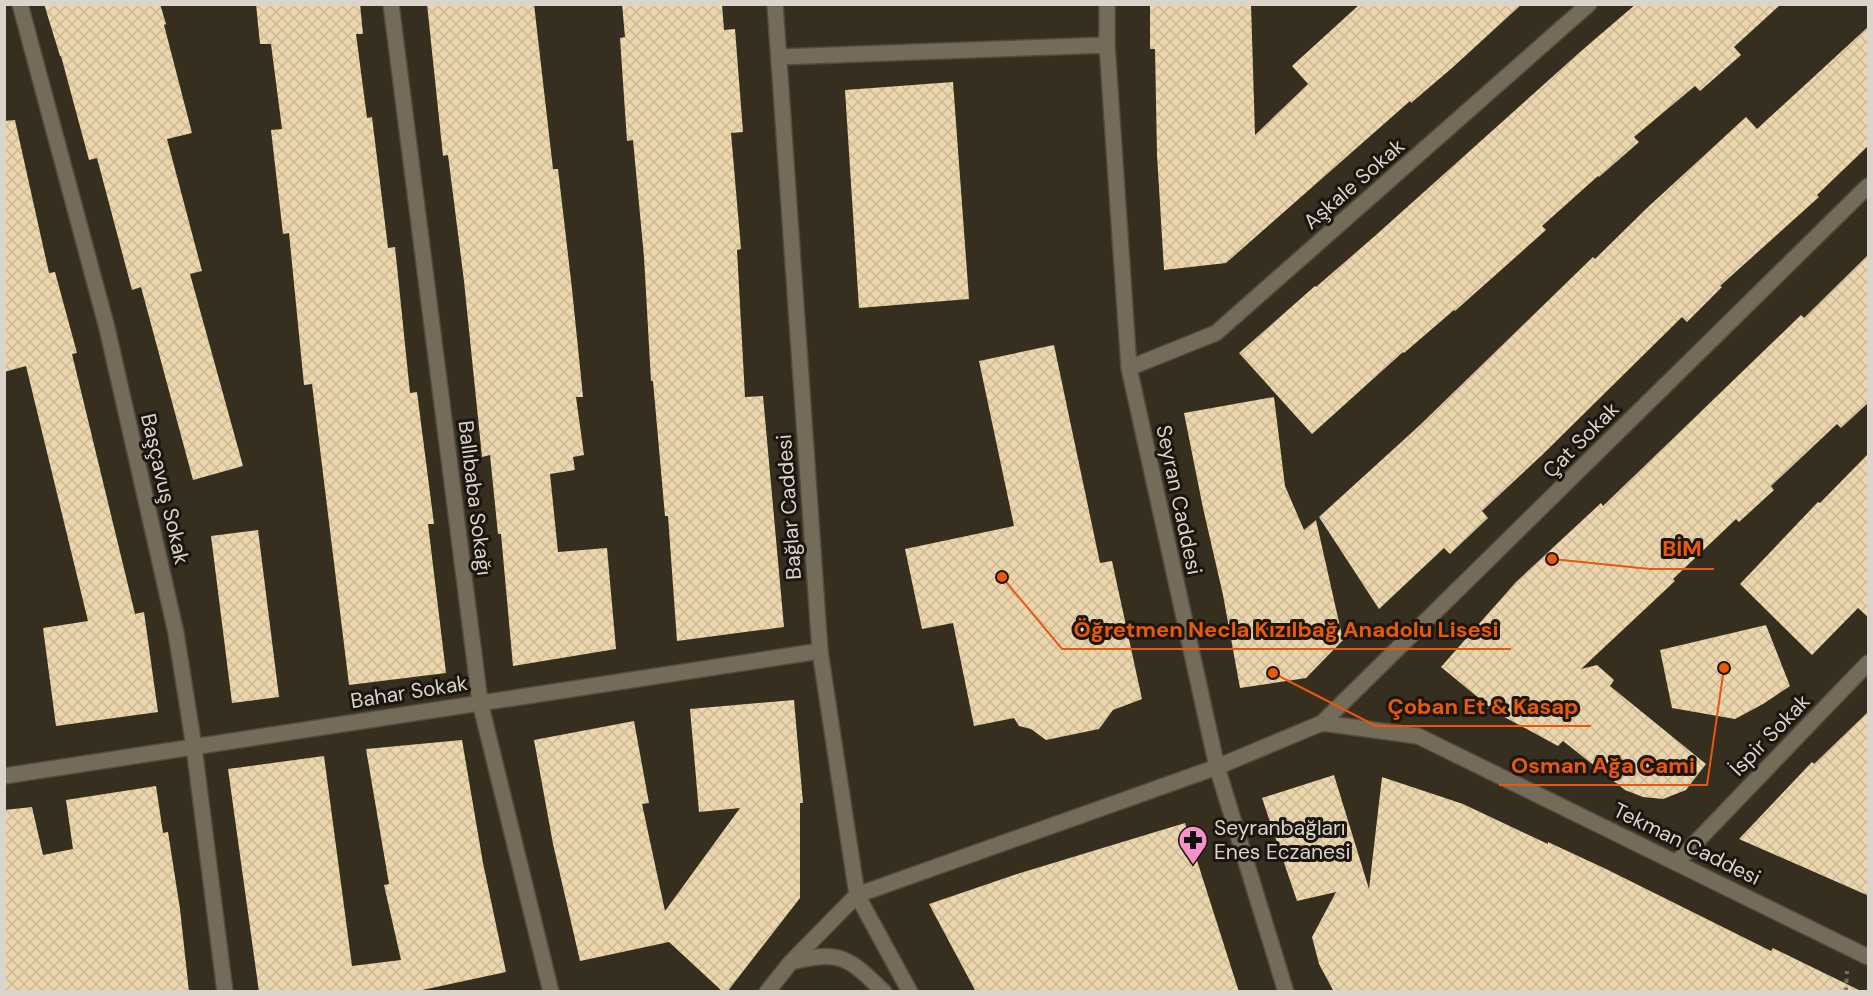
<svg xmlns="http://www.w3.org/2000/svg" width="1873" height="996" font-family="'DM Sans',sans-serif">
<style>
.building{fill:url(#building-cross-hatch)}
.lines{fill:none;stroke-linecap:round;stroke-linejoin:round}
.street-casing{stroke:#534b3e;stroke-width:18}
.secondary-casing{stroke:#534b3e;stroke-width:18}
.path{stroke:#766f61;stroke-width:4;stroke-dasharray:4.5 4.5;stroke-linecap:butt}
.street{stroke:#746b59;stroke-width:15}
.secondary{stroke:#746b59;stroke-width:15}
.labels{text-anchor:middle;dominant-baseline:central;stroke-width:6;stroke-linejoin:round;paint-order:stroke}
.street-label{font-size:21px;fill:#dad4cb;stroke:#1b1710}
.poi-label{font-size:21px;fill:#dad4cb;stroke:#1b1710;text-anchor:start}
.leader{fill:none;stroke:#e8590c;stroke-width:2}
.callout-dot{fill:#e8590c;stroke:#1b1710;stroke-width:2}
.callout-label{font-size:22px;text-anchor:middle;font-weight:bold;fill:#e8590c;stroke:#1b1710;stroke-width:6;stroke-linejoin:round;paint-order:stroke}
</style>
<defs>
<pattern id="building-cross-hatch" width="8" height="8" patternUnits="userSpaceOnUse" patternTransform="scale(1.5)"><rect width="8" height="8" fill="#ecd6ac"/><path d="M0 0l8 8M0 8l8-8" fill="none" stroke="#cab896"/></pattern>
</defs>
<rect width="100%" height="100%" fill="#362e1e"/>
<!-- building -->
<path class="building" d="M44,4H160L166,24L164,25L192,133L167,139L202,271L190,274L243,466L193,480L141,287L132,290L97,158L89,160L61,56H60Z
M256,4H360L363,34H356L367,118L372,117L388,248L395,247L410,393L417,392L434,524H428L446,673L349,685L312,384L304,385L289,233L283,234L271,130L282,129L271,44H260Z
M427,4H534L553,169H558L572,289L583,397H576L584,455L573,457L575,470L550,474L558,552L607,548L616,649L513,666L501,534H498L490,455L482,457L464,281L448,155L443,156Z
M622,4H722L724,30L735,29L743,132L731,133L741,249L737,250L745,397L763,396L784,627L677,641L668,516H665L653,381H651L644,257L633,140L627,141L620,38L625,37Z
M1150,4H1251L1255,135L1308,84L1292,66L1360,4H1522L1452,68L1411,103L1410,101L1226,263L1164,270L1157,155L1155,49H1150Z
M1636,4H1781L1734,47L1741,55L1700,91L1695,86L1634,137L1639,142L1599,177L1598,176L1542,226L1546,230L1455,311L1454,310L1404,353L1403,352L1312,434L1239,353L1315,286L1316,287L1376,235L1580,52Z
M1869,26V145L1817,195L1819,197L1720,286L1722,287L1687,322L1682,317L1541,456L1482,511L1488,518L1450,554L1444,548L1379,609L1319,517L1420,425L1593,257L1595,259L1648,207L1746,117L1757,129Z
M953,82L969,299L859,308L845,90Z
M15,120L49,273L55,272L77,353L72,354L135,614L144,612L158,712L56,726L43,628L88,621L26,366L4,372V121Z
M1869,254V402L1841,428L1837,424L1771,486L1774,490L1739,522L1736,519L1673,579L1675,581L1581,669L1597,665L1614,680L1610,686L1706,764L1686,790L1663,799L1643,797L1625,790L1563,741L1558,746L1497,713L1441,667L1516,582L1601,503L1603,506L1801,315L1804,318Z
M1054,345L1100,563L1112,561L1142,699L1113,710L1099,729L1046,740L1031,729L1019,726L1014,718L974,726L953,623L922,629L905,549L1014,526L979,361Z
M1274,397L1285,486L1304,530L1316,520L1343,640L1306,678L1240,688L1223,595L1203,508L1184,413Z
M1869,453V618L1858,608L1812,655L1740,584L1818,502L1820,503Z
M258,530L279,697L232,703L211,536Z
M1766,625L1790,686L1763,704L1735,719L1672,708L1660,650Z
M794,700L803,803H800V898L727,992H723L669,942L580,961L553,844L534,740L634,721L649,803L642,804L665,911L740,808L699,812L690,709Z
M1869,711V896L1739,839L1812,762L1814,764Z
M462,740L483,863L506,972L413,992H259L228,769L324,756L352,966L401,960L384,885L389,884L366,749Z
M1334,775L1369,889L1382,777L1463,804L1548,844V842L1606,869L1771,951L1773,948L1863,992H1334L1319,964L1312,937L1336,892L1297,901L1262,798Z
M156,786L163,833L168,832L180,909L189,992H4V810L32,807L43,855L73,849L66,800Z
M1185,823L1239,992H976L929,904L1017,874Z"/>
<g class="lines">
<!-- street casing -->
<g class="street-casing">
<path id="street" d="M20,4L107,328L176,633L194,747L225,992
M391,4L480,702L551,992
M1107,4V45L1129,368L1217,767L1286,992
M779,57L1107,45
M1129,368L1216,333L1589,4
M1322,723L1868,186
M4,776L820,651
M1677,862L1868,663
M791,962C841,950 848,957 884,992
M767,992L791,962L857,895L1217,767L1322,723L1418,736L1868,957"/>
</g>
<!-- secondary casing -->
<g class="secondary-casing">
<path id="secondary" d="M775,4L820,651L857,895L910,992"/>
</g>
<!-- path -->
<path class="path" d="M1846,992L1847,971"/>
<!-- street -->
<use href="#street" class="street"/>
<!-- secondary -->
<use href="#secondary" class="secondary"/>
</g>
<!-- icons -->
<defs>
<g id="pharmacy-pin" transform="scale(1.5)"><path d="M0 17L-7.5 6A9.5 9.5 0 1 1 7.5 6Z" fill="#f890cb" stroke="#1b1710"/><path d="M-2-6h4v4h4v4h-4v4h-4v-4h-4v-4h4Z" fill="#111"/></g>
</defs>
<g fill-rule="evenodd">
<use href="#pharmacy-pin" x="1193" y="840"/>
</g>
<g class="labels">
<!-- street labels -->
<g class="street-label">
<text transform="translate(1354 184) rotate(-41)">Aşkale Sokak</text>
<text transform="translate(1581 440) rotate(-45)">Çat Sokak</text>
<text transform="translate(165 489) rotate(77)">Başçavuş Sokak</text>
<text transform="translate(475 498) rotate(83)">Ballıbaba Sokağı</text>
<text transform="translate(1179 500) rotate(78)">Seyran Caddesi</text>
<text transform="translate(789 507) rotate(-94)">Bağlar Caddesi</text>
<text transform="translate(409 692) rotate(-9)">Bahar Sokak</text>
<text transform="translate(1770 735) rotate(-46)">İspir Sokak</text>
<text transform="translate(1687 844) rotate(26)">Tekman Caddesi</text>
</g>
<!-- poi labels -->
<g class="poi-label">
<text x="1214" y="828">Seyranbağları<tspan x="1214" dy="24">Enes Eczanesi</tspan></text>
</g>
</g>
<!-- callouts -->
<path class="leader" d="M1552 559L1650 569H1714M1002 577L1062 649H1511M1273 673L1376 726H1591M1724 668L1707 785H1499"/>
<g class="callout-dot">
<circle cx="1552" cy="559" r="6"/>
<circle cx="1002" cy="577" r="6"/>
<circle cx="1273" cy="673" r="6"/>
<circle cx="1724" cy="668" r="6"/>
</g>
<g class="callout-label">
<text x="1682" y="556">BİM</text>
<text x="1286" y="637">Öğretmen Necla Kızılbağ Anadolu Lisesi</text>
<text x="1483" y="714">Çoban Et &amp; Kasap</text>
<text x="1603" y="773">Osman Ağa Cami</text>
</g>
<!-- border -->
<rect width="1873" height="996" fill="none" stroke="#dad4cb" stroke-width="12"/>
</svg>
